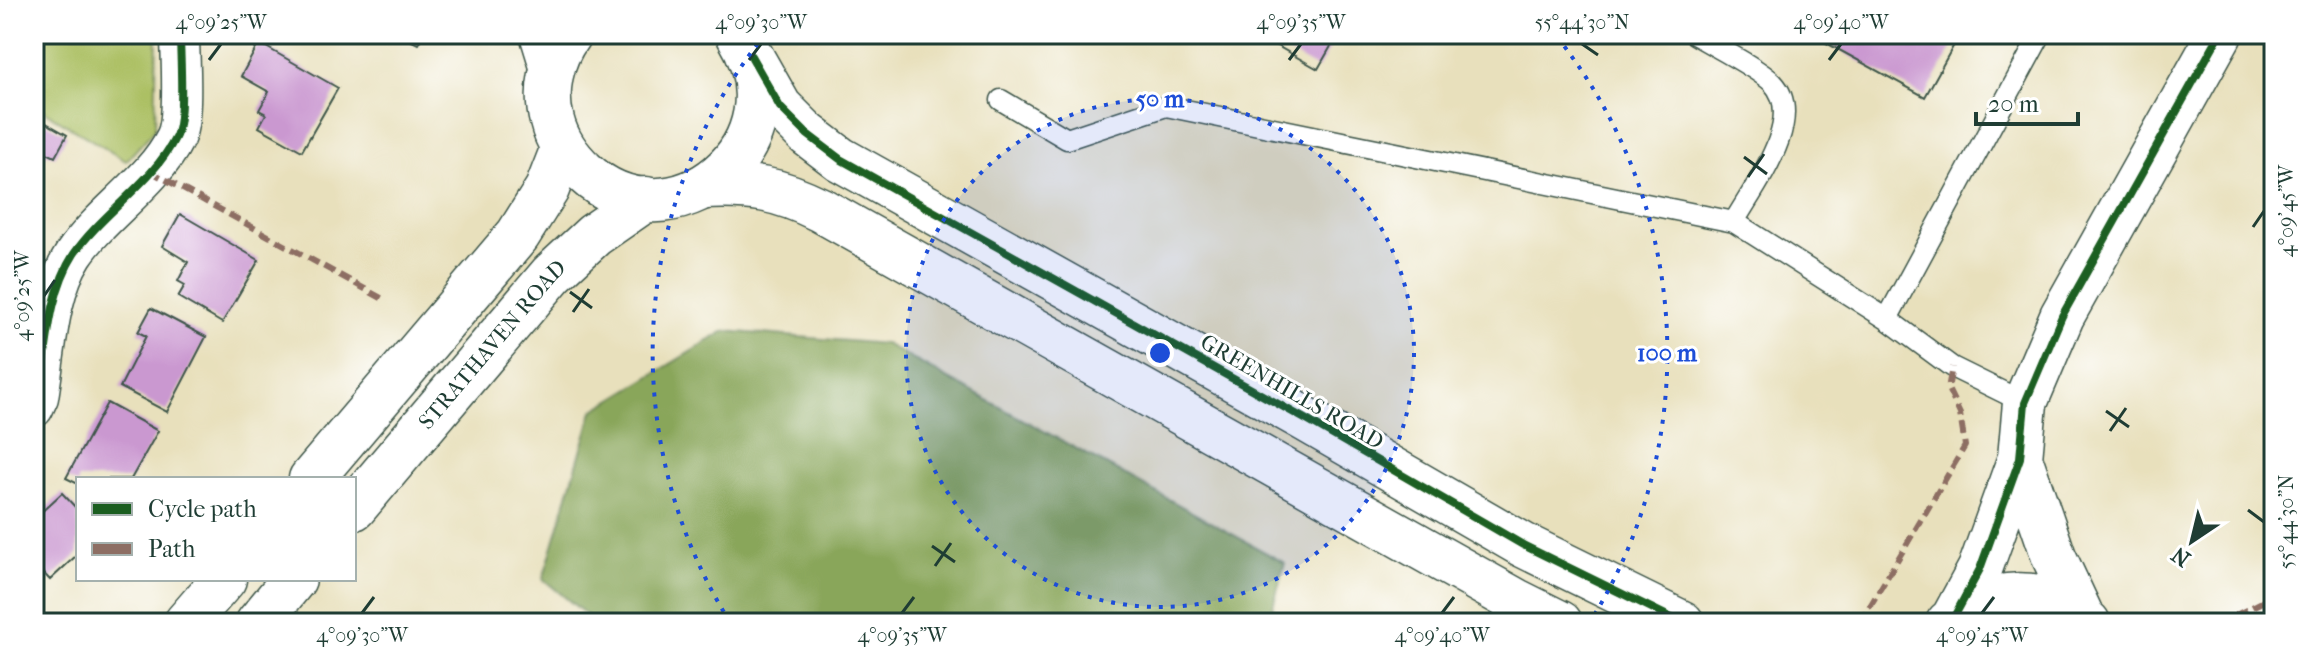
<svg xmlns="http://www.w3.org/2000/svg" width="2308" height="657" font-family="'IM FELL French Canon',serif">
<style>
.green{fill:#acc064;stroke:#667e4c;stroke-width:2}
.forest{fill:#89a65a;stroke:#547247;stroke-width:2}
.building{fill:#ca98d0}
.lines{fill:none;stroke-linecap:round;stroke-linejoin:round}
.service-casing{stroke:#3d5548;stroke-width:23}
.minor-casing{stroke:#3d5548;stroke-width:41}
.tertiary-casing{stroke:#3d5548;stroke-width:47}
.primary-casing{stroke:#3d5548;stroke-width:47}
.service{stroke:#fff;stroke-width:20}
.minor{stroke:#fff;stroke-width:38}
.tertiary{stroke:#fff;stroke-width:44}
.primary{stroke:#fff;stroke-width:44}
.quiet{stroke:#8d6e63;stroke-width:6;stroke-dasharray:12 6;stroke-linecap:butt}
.cycleway-casing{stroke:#fff;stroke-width:13}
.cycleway{stroke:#1b5e20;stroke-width:8}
.ticks{fill:none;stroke:#1f3d34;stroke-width:3}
.ring{fill:none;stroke:#1d4ed8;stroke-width:4;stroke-dasharray:4 8}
.labels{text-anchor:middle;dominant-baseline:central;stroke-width:6;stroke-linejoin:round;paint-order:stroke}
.street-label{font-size:22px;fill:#1f3d34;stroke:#fff}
.centre{fill:#1d4ed8;stroke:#fff;stroke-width:4}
.ring-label{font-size:24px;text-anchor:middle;font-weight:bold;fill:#1d4ed8;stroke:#fff;stroke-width:6;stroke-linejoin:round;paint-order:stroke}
.neatline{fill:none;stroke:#1f3d34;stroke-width:3}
.ticks-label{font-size:20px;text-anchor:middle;fill:#1f3d34}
</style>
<rect width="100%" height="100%" fill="#fff"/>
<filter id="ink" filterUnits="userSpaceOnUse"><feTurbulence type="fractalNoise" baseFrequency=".0125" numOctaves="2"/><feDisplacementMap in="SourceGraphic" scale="16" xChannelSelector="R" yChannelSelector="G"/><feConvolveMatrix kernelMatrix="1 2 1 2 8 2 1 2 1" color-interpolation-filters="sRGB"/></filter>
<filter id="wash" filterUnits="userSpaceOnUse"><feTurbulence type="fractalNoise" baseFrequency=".006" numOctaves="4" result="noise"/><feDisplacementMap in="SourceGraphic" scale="32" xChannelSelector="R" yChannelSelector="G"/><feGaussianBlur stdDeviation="1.8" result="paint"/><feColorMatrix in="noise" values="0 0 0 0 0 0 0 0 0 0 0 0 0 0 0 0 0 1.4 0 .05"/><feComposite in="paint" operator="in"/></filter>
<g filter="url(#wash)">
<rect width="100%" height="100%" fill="#e8e0bc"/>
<!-- green -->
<path class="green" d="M34,34H157L155,129L126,161L34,105Z"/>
<!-- forest -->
<path class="forest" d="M725,331L885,344L1285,563L1268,623H596L543,579L593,411Z"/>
<g id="blocks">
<!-- building -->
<path class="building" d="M397,34H423L418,44Z
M1256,34H1338L1318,69Z
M1810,34H1960L1925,97Z
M259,43L338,88L302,151L259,127L266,114L259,110L269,92L241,76Z
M34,116L67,135L55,157L47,153L34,176Z
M180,214L259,260L222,323L178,297L185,285L178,281L188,262L162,246Z
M151,308L206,337L167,412L120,387L146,336L138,332Z
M107,403L158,431L131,479H78V484L66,478Z
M62,493L78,510V554L50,580L34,563V513L37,516Z"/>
</g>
</g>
<g filter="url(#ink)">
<use href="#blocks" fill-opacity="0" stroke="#3d5548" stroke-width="2"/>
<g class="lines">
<!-- service casing -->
<g class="service-casing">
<path id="service" d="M1694,34C1714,46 1758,68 1773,83C1807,119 1753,188 1734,222
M1001,100L1067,139L1166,106L1734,222L1887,319L1952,367L2025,403
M1887,319L2041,34"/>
</g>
<!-- minor casing -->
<g class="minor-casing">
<path id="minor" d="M539,34L551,73
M34,408L39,397C47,351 48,294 74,254C101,214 154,181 175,138C185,119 180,58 180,34"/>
</g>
<!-- tertiary casing -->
<g class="tertiary-casing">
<path id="tertiary" d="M751,56L780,107L807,134L840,159L1305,419L1523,545L1682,623
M703,187C752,185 777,188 821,210L1516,601L1560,623
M2020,458L2054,557L2082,617
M1954,617L1980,569L2020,458L2025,403L2062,316L2220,34
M1948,623C1984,587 2052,585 2088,623"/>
</g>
<!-- primary casing -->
<g class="primary-casing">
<g id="primary">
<path d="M569,34C551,59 544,91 552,121C557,141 569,158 584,172C671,253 807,145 738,34"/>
<path d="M311,479L518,235L547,189L563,148"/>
<path id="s1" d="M354,508L552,274L594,235L646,199"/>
<path d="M186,623L224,579"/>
<path d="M258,623L294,579"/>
</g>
</g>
<!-- service -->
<use href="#service" class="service"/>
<!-- minor -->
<use href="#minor" class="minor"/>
<!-- tertiary -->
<use href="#tertiary" class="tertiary"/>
<!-- primary -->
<use href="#primary" class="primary"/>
<!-- quiet -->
<path class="quiet" d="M150,171L385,300
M1860,623L1965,446L1960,414L1948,389L1952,367
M2220,623L2274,596"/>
<!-- cycleway casing -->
<g class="cycleway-casing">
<path id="cycleway" d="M751,56L780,107L807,134L840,159L1305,419L1523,545L1682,623
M34,408L39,397C47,351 48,294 74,254C101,214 154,181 175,138C185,119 180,58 180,34
M1954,617L1980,569L2020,458L2025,403L2062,316L2220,34"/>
</g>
<!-- cycleway -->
<use href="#cycleway" class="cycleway"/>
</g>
</g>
<!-- ticks -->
<path class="ticks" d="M1582,44L1598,55M209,60L221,44M749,60L761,44M1289,60L1301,44M1829,60L1841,44M1744,157L1767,174M1748,177L1764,154M2253,227L2264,211M570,292L592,308M44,296L55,280M573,312L589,289M2106,411L2129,427M2110,431L2126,408M2248,510L2264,522M932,546L955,562M935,566L951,543M362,613L374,597M902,613L914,597M1442,613L1454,597M1982,613L1994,597"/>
<!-- distance rings -->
<circle cx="1160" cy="353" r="254" fill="#1d4ed8" fill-opacity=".12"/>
<g class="ring">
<circle cx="1160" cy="353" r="254"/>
<path d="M730 622A507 507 0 0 1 763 37M1557 37A507 507 0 0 1 1590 622"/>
</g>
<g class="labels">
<!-- street labels -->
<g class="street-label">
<text stroke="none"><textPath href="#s1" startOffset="214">STRATHAVEN ROAD</textPath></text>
<text transform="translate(1292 392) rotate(30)">GREENHILLS ROAD</text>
</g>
</g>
<circle cx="1160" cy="353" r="12" class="centre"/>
<g class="ring-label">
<text x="1160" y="107">50 m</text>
<text x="1667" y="361">100 m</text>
</g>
<!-- margin -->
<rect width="2308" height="657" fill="none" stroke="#fff" stroke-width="88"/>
<!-- legend -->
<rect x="76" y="477" width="280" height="104" fill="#ffffff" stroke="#a5b1ae" stroke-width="2"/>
<rect x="92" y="503" width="40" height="12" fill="#1b5e20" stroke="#a5b1ae" stroke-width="2"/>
<text x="148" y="517" font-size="24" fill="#1f3d34">Cycle path</text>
<rect x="92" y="543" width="40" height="12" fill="#8d6e63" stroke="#a5b1ae" stroke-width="2"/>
<text x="148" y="557" font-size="24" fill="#1f3d34">Path</text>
<!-- north arrow -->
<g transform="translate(2192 541) rotate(215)" stroke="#ffffff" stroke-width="6" paint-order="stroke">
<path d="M0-6L14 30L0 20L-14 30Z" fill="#1f3d34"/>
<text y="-12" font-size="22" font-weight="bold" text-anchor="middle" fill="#1f3d34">N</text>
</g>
<!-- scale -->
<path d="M1976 112v12h102v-12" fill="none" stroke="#1f3d34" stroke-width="4"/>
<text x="1988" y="112" font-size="24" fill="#1f3d34" stroke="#ffffff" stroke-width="6" paint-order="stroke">20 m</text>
<rect x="44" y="44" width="2220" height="569" class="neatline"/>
<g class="ticks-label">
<text x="221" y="29">4°09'25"W</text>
<text x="761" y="29">4°09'30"W</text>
<text x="1301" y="29">4°09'35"W</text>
<text x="1582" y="29">55°44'30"N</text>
<text x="1841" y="29">4°09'40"W</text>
<text transform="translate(2286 211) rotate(-90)" y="7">4°09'45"W</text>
<text transform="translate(22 296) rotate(-90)" y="7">4°09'25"W</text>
<text transform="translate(2286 522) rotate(-90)" y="7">55°44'30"N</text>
<text x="362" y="642">4°09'30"W</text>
<text x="902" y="642">4°09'35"W</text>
<text x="1442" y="642">4°09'40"W</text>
<text x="1982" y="642">4°09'45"W</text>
</g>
</svg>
